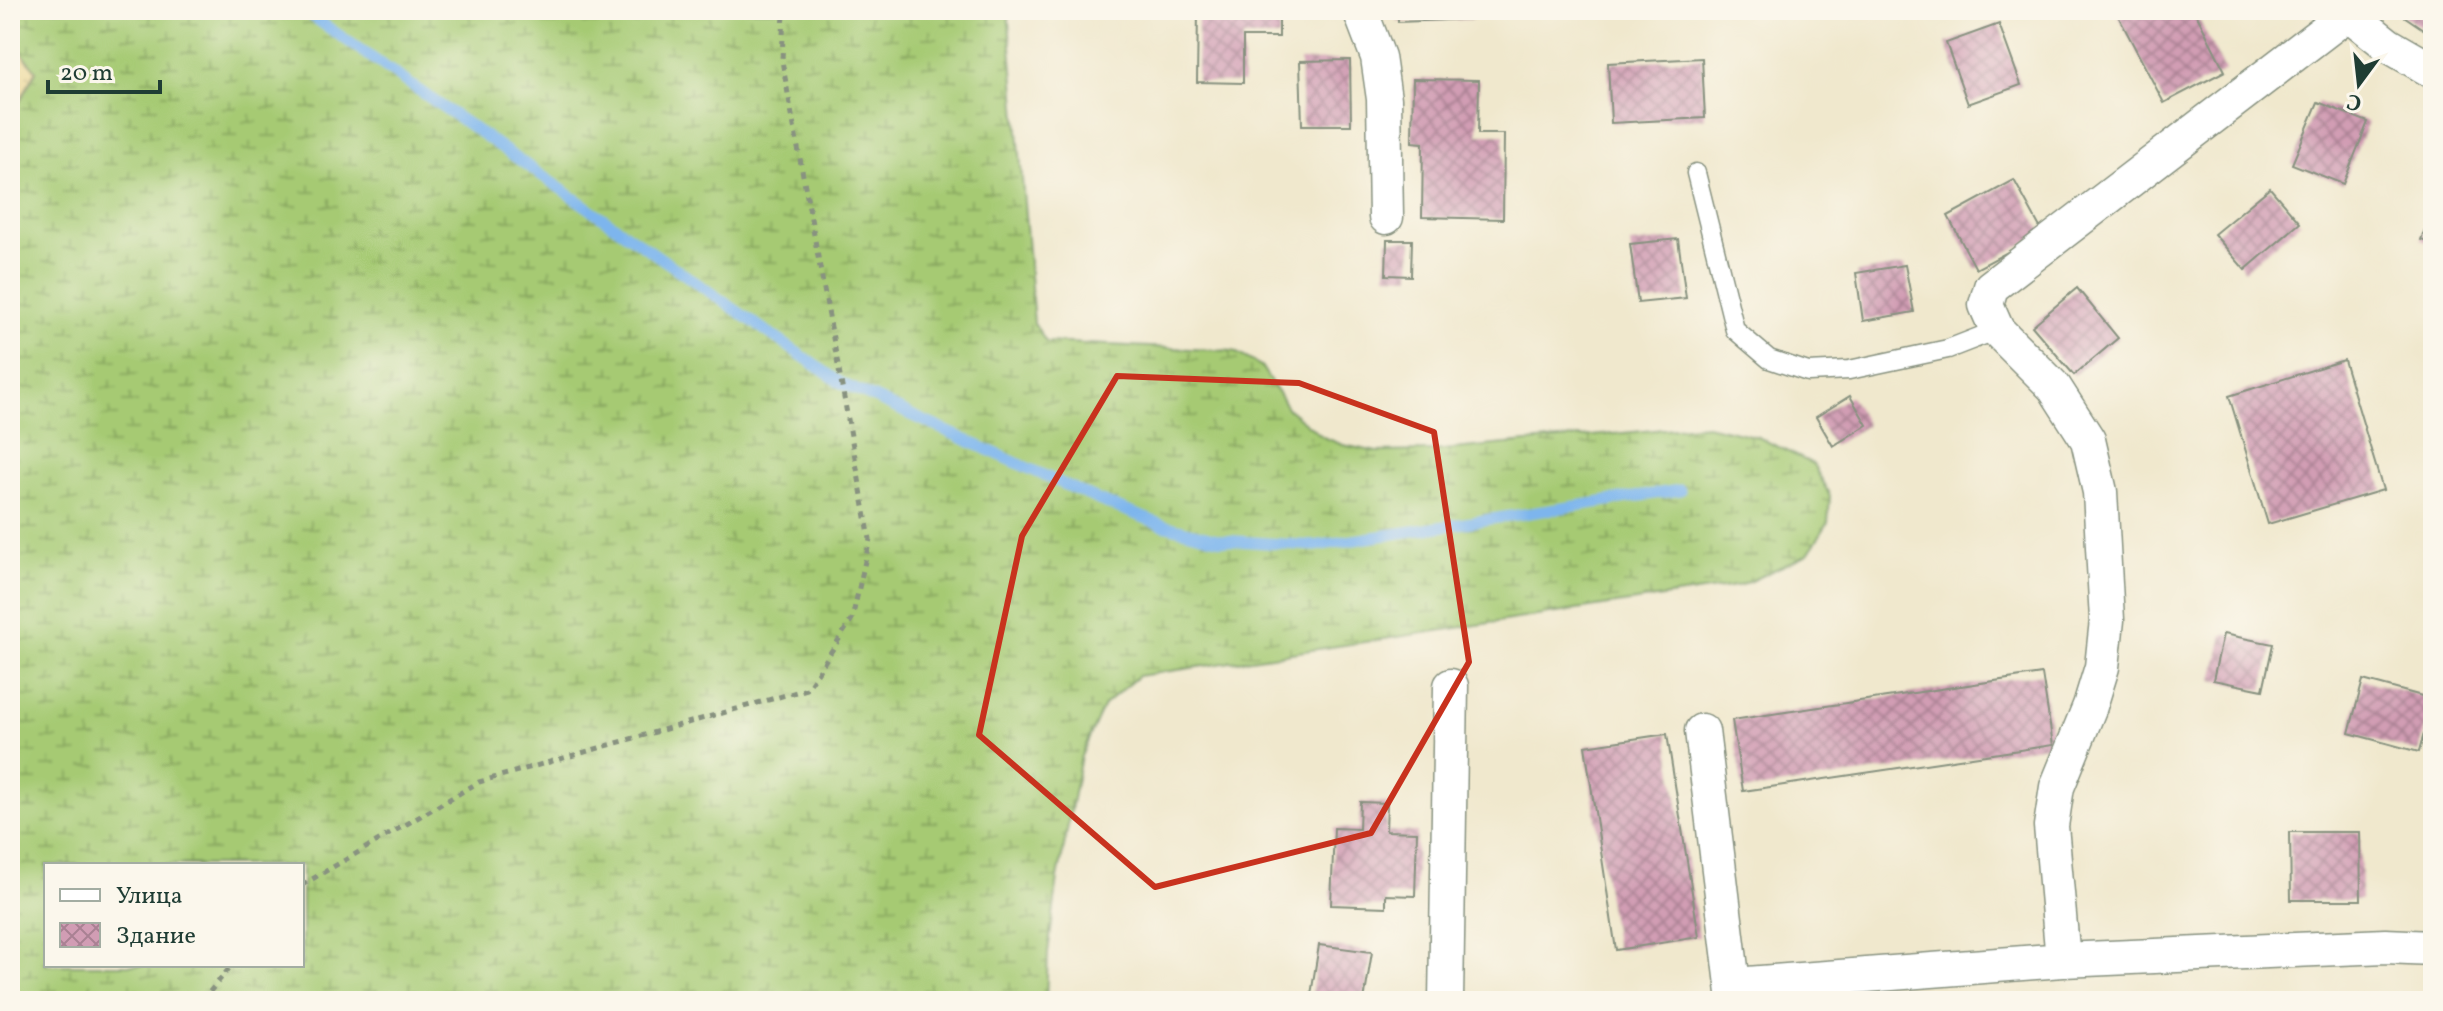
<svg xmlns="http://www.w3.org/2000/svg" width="2443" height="1011" font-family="Vollkorn,serif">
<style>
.wetland{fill:url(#wetland-marsh);stroke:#628454;stroke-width:2;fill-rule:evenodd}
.sand{fill:url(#sand-dots);stroke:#868c69;stroke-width:2}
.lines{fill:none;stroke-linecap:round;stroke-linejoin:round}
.stream{stroke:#7db5ed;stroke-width:11}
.building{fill:url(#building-cross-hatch)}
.lane-casing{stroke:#889280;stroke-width:21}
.street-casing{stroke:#889280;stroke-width:37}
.path{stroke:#889280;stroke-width:5;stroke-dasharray:6 6;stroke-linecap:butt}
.lane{stroke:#fff;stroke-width:18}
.street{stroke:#fff;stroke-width:34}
.marked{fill:none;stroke:#c8321e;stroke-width:6;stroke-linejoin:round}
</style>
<defs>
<pattern id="wetland-marsh" width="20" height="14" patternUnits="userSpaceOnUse" patternTransform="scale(2)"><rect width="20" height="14" fill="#a6ca73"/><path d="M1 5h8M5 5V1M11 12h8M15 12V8" fill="none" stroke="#87a55f"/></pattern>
<pattern id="sand-dots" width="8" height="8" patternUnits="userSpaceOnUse" patternTransform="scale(2)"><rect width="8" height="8" fill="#eeda9e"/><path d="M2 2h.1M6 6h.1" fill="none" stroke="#ccbc89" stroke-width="1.8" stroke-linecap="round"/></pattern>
<pattern id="building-cross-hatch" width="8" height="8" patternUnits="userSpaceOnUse" patternTransform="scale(2)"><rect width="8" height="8" fill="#d19db4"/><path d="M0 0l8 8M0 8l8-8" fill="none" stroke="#a98193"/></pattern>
</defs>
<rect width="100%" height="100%" fill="#fbf7ec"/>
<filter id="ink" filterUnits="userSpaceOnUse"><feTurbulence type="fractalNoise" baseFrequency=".0125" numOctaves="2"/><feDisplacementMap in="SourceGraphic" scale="16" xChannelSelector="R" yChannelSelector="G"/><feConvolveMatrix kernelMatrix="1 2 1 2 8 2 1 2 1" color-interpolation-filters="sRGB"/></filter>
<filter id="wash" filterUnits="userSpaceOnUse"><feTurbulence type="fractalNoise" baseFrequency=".006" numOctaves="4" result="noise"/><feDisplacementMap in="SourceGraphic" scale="32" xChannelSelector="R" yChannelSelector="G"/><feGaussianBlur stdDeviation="1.8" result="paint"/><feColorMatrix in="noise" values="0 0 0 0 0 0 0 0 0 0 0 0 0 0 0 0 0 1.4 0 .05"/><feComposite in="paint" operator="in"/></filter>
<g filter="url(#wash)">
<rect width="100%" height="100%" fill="#f0e8cd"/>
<!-- wetland -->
<path class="wetland" d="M10,10H1008L1034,323L1046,342L1233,351L1261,366L1288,409L1323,437L1343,445L1377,452L1433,451L1707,425L1758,437L1813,464L1830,496L1828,523L1808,554L1742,585L1138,676L1104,705L1081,756L1058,878L1048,952L1046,1001H10V119L36,71L10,37ZM46,865H302V965H46Z"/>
<!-- sand -->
<path class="sand" d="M10,37L36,71L10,119Z"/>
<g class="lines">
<!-- stream -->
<path class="stream" d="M303,10L841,383L1098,500L1163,525L1221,540L1315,546L1680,490"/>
</g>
<g id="blocks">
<!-- building -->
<path class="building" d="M1198,10H1279V37H1243V83L1197,82Z
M1398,10H1472L1473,19L1398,22Z
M2115,10H2194L2225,71L2164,103Z
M2395,10H2433V28L2429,33Z
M1999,24L2021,85L1968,104L1946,43Z
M1702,58L1705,118L1611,123L1608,63Z
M1350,60L1351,125H1302L1300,61Z
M1413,79L1479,80L1478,134H1504L1503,219L1422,217L1423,143L1412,142Z
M2318,102L2368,122L2343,184L2292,164Z
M2014,180L2043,233L1976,269L1948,216Z
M2270,188L2300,223L2245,270L2214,234Z
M2433,208V244L2421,240Z
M1678,239L1686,298L1638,303L1630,244Z
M1387,240H1412L1411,276L1386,275Z
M1905,265L1914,312L1863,321L1856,273Z
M2077,288L2118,338L2074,375L2032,326Z
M2344,360L2383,490L2268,524L2229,396Z
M1850,396L1867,425L1833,446L1816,417Z
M2223,634L2273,644L2263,690L2213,680Z
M2042,674L2053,745L1743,791L1732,720Z
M2363,680L2433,699L2419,752L2349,733Z
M1667,734L1699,937L1616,950L1585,746Z
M1360,802L1387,803L1386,831L1417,832L1415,896L1386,895V907L1331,905L1334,828L1359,829Z
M2290,832H2360L2361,900H2291Z
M1319,945L1372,952L1364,1001H1310Z"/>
</g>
</g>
<g filter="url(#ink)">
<use href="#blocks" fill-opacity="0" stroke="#889280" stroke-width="2"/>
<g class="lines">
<!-- lane casing -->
<g class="lane-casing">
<path id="lane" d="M1696,173L1735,330L1769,359L1808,372L1849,370L1948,349L1997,330"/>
</g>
<!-- street casing -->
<g class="street-casing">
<path id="street" d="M1360,10L1378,57L1384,99L1386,217
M2344,10L2388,45L2433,71
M1702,731L1735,1001
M2063,960L2051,826L2057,787L2090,706L2102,667L2107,620L2100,492L2088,440L2054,387L1997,330L1986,305L1991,287L2347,14
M1734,985L2063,960L2385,946L2433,948
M1446,1001L1451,686"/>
</g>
<!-- path -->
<path class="path" d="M302,885L479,782L807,689L852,619L870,539L782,61L784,10
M202,1001L232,965"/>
<!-- lane -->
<use href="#lane" class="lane"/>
<!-- street -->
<use href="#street" class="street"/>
</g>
</g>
<!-- marked area -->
<path class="marked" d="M1117,376L1299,383L1434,432L1469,662L1371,833L1155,887L979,735L1022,536Z"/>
<!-- margin -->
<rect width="2443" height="1011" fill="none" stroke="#fbf7ec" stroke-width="40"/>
<!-- legend -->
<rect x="44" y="863" width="260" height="104" fill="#fbf7ec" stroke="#a3ada2" stroke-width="2"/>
<rect x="60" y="889" width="40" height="12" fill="#ffffff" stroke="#a3ada2" stroke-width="2"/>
<text x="116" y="903" font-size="24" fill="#1f3d34">Улица</text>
<rect x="60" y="923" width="40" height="24" fill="url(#building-cross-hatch)" stroke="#a3ada2" stroke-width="2"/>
<text x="116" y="943" font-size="24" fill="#1f3d34">Здание</text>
<!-- north arrow -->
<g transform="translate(2359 84) rotate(195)" stroke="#fbf7ec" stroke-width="6" paint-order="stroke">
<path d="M0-6L14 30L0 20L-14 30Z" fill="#1f3d34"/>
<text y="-12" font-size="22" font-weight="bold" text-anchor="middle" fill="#1f3d34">С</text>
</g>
<!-- scale -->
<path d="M48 80v12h112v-12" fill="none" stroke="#1f3d34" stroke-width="4"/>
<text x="60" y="80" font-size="24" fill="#1f3d34" stroke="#fbf7ec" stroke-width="6" paint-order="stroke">20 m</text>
</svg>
